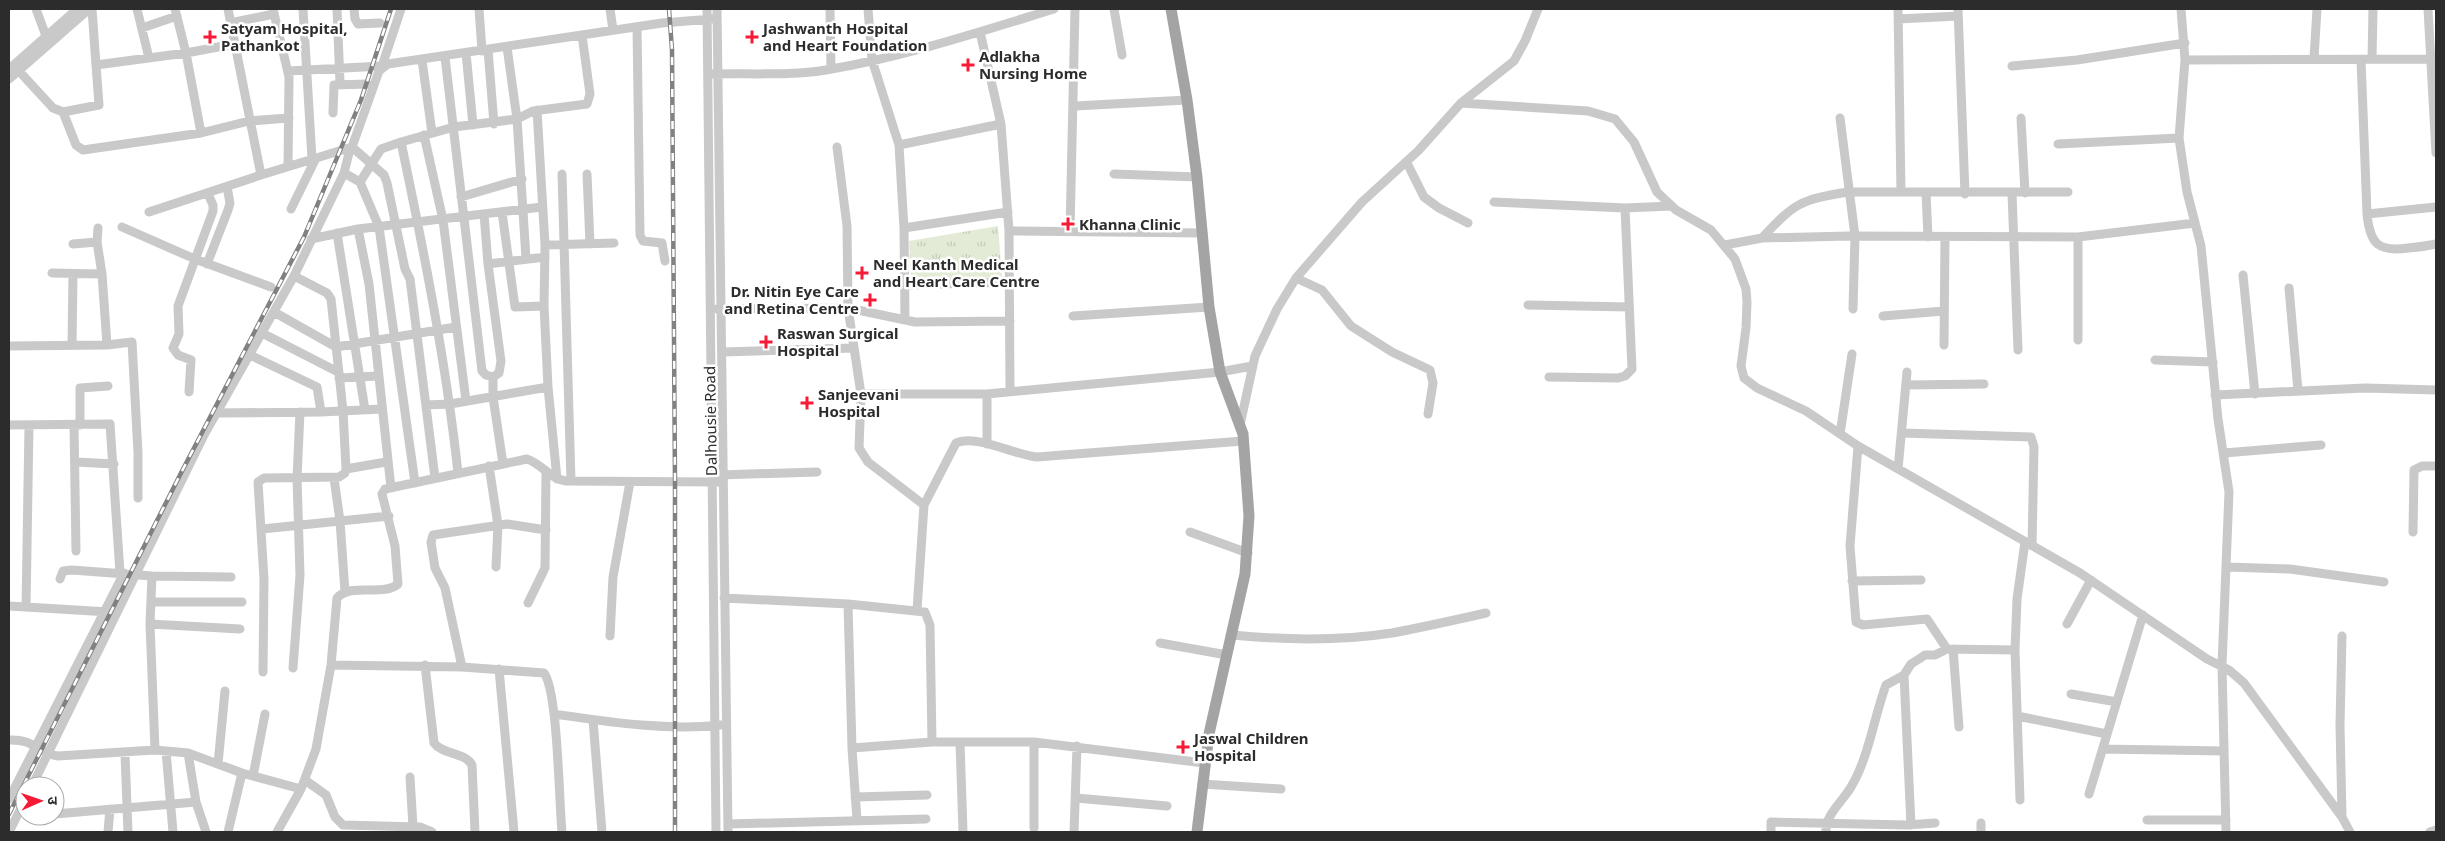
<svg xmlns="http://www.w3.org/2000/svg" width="2445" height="841" font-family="'Noto Sans','Noto Sans Devanagari',sans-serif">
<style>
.park{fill:url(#park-tufts)}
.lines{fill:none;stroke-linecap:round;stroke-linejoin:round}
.minor{stroke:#c9c9c9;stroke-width:9}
.major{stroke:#a4a4a4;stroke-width:11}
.rail-casing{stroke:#818181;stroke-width:4.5}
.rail{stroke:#fff;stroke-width:2.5;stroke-dasharray:8;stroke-linecap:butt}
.poi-dot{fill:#f61a37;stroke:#fff;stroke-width:2}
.labels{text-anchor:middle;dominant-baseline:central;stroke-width:5;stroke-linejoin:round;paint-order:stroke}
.poi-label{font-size:15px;font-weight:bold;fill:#2c2c2c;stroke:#fff;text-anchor:start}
.street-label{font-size:15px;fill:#2c2c2c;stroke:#fff}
</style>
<defs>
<pattern id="park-tufts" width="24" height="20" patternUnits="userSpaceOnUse" patternTransform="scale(1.25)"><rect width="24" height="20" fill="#e3ebd7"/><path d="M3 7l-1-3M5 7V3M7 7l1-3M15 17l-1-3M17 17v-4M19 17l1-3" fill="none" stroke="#c3cab9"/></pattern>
</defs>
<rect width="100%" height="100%" fill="#fff"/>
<!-- park -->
<path class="park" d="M998,226L1002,277L911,282L909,241Z"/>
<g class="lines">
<!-- minor -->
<path class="minor" d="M36,9L46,36
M92,9L96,65
M137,9L149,58
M175,9L186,53L201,133
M228,9L261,175L352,147L379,71L388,64L662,23L712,19
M273,9L289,77L288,166
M303,9L312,159
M337,9L340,83
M354,9L355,19L358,24L380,23
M479,9L482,51
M610,9L613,30
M707,9L716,832
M717,9L728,832
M830,9L831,69
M868,9L872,60L899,145
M1114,9L1122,55
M1898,9L1901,191
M1958,9L1965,194
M2181,9L2185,60L2179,138L2187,192L2201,246L2218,419L2229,492L2222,666L2226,832
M2428,9L2436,153
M1898,19L1958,16
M230,23L274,14
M637,27L640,235L643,241L662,243L665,261
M142,28L177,16
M980,32L1001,124L1009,231L1010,391
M507,47L517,119L526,258
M488,50L494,124
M466,53L473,125
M445,57L482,371L486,375L493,377V397L503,464
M2314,58L2317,9
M2372,59L2373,9
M422,60L432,133
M2185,60L2429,59
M2361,60L2367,214C2370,245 2379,252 2408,248C2418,247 2427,246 2436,244
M2012,66L2077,60L2185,43
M9,69L77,9
M18,70L53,108L63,112L76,145L83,150L201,133L249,121L289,118
M288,71L382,66L401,9
M711,74C747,73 792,76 826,70C903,57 979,32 1054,9
M9,79L89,9
M1461,103L1588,111L1615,119L1634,142L1657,192L1676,210L1711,230L1735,259L1746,289L1747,302L1746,328L1741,366L1744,378L1757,388L1806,411L1858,446L2080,573L2207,659L2229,670L2244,683L2342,817L2350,832
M1075,106L1187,100
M537,110L545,245L544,306L548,387L557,479
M63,112L99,105L96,65L186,53L234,44
M333,113L334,85L367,84
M1840,118L1855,236L1853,309
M2021,118L2025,193
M424,135L443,220L466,401
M401,142C424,252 446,362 458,473
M2058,144L2179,138
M352,147L384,175L387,183L405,269L410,279L435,478
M837,147L847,226L848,308L861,394L859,448L868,462L924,505
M1407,163L1424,197L1439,208L1468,223
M344,173L360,182L379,227L415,483
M562,174L571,481
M587,174L590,244
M1114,174L1197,177
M360,182L381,149L401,142L454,127L517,119L533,111L587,104L590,94L582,35
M1926,192L1928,237
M2012,193L2018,350
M461,197L522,179
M1494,202L1625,208L1672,206
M291,209L316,158
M149,212L261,175
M502,212L515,307L544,306
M484,214L488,264L501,361L499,373L493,377
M2367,214L2436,207
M122,227L195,259L271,287
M98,228L97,242L102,274L107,345
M904,228L1008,212
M358,229L369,284L391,488
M1009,231L1203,233
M1070,231L1075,9
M337,233L365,410
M2078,237V340
M1762,238C1795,203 1799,200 1848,192H2068
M311,239L358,229L542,207
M73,244L97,242
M545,245L614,243
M1725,245L1762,238L1849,236L2078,237L2195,223
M207,264L228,210L230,203L227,187
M488,264L545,257
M52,273L102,274
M2243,275L2255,394
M1296,278L1322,290L1351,326L1392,352L1430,370L1433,383L1428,414
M906,285L1009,282
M2289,288L2298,391
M1528,305L1629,307
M717,309L848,308L915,322L1010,321
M274,312L336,347L456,327
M1073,316L1209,307
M1883,316L1944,311
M905,320L904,228L899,145L1001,124
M262,333L338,372
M72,345L73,274
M1944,345L1945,237
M9,346L107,345L132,342L138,453V498
M723,352L854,348
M250,355L317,387L321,412
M2155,360L2213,362
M1549,377L1618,378L1625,376L1632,369L1625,208
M339,378L378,376
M1906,385L1984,384
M189,392L191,360L178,355L173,348L179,334L178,306L213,211V205L208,194
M861,394H987L1220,372L1252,366
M2215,395L2365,388L2436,390
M426,405L450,404L548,387
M217,413L321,412L382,409
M9,425L110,424L120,573
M74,425L76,551
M80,425V388L108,386
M1240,425L1255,356L1277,309L1296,278L1362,202L1418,151L1461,103L1514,61L1525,41L1538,9
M1902,433L2031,437L2034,447L2032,546
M1840,434L1852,354
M987,444V394
M1858,446L1850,546L1856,622L1863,625L1927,619L1947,649
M2224,453L2321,445
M76,462L114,464
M489,466L498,525L496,567
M346,469L386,462
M1898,469L1907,372
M719,475L817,472
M334,478L340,521L345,592
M262,529L389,516
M1190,532L1248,553
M2413,532L2414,470L2422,466H2436
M2227,567L2290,569L2384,582
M60,579L63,571L72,570L152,576
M1852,581L1921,580
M724,598L848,604L925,612L930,625L932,742
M151,602H242
M528,603L545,568L546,473
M848,604L852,748L857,820
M9,606L109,612
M26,607L29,426
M917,610L924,505L956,443C975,434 1015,455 1037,457L1243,441
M150,624L240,629
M2067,624L2091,580
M1232,635C1284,640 1340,641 1392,633C1424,627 1455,620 1486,613
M610,636L613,577L630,482
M2342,636L2340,725L2342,816
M1160,643L1227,655
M1953,649L1959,727
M331,665L462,667L544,673C558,691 559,803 562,832
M425,665L434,743C443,755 465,752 472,765L475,832
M462,667L445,588L435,568L431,542L433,535L507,524L546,530
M293,668L300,575L297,478L300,412
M499,669L514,832
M263,672L264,579L258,482L264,478L339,477L345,473L346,469L343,411L331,299L327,293L294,276
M1904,675L1911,825
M2071,694L2117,702
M554,714C609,722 666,731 721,725
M2017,716L2107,734
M593,720L602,832
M9,740C36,739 35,753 58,756L155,750L188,753L242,773L301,789
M960,742L963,832
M1034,742V828
M852,748L932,742H1034L1204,763
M2103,749L2224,751
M155,750L150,624L152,576L231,577
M166,751L173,832
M188,753L196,802L206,832
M125,754L128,832
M218,764L225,691
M253,776L265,714
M410,777L413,827
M305,780L326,795L335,817L343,825L420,827L432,832
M1202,784L1281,789
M32,786L204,435L294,276L344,173L350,149
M2089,794L2143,615
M855,797L927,795
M1076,798L1167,806
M9,799L124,573
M2020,800L2015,650L2017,599L2025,542
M55,814L196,802
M2147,820H2226
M1981,823V832
M728,824L926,819
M9,832L25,800
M108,832L110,809
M228,832L242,773
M277,832L301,789L316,749L331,665L337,598C351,582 383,597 398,584L395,546L382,494L385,489L527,459C542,464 550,479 566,481L719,482
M1074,832L1077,746
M1771,832V822L1907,825L1935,823
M1826,832C1825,815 1843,801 1851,787C1869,757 1874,717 1886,685L1904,675L1911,664L1919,659L1925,655H1935L1947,649L2015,650
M2430,832L2436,830"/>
<!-- major -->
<path class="major" d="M1171,9L1187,100L1197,177L1209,307L1220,372L1243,434L1249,516L1245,574L1209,734L1197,832"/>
<!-- rail casing -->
<g class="rail-casing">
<path id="rail" d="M669,9L672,50L675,482V832
M9,814L181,473L304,237L361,100L391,9"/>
</g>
<!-- rail -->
<use href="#rail" class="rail"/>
</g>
<!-- markers -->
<g class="poi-dot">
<path d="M207.5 29.5h5v5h5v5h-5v5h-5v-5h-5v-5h5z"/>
<path d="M749.5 29.5h5v5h5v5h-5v5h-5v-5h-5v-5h5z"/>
<path d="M965.5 57.5h5v5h5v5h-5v5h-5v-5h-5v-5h5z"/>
<path d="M1065.5 216.5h5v5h5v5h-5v5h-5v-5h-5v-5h5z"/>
<path d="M859.5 265.5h5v5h5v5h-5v5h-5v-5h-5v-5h5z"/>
<path d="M867.5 292.5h5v5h5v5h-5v5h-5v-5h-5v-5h5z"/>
<path d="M763.5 334.5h5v5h5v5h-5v5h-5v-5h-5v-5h5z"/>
<path d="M804.5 395.5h5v5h5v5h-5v5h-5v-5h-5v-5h5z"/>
<path d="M1180.5 739.5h5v5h5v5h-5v5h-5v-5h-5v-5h5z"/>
</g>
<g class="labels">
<!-- poi labels -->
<g class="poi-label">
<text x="221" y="28">Satyam Hospital,<tspan x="221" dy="17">Pathankot</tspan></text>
<text x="763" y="28">Jashwanth Hospital<tspan x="763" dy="17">and Heart Foundation</tspan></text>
<text x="979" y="56">Adlakha<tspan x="979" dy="17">Nursing Home</tspan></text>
<text x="1079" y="224">Khanna Clinic</text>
<text x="873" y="264">Neel Kanth Medical<tspan x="873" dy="17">and Heart Care Centre</tspan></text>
<text x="859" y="291" text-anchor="end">Dr. Nitin Eye Care<tspan x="859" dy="17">and Retina Centre</tspan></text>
<text x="777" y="333">Raswan Surgical<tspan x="777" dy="17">Hospital</tspan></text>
<text x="818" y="394">Sanjeevani<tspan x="818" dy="17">Hospital</tspan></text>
<text x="1194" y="738">Jaswal Children<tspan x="1194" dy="17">Hospital</tspan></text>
</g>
<!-- street labels -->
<g class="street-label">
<text transform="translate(710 421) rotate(-91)">Dalhousie Road</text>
</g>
</g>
<!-- border -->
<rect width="2445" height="841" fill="none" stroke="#2c2c2c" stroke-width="20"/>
<!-- north arrow -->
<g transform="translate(40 801) rotate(88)"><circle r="24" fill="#ffffff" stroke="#ababab"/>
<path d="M0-4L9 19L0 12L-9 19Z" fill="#f61a37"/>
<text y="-8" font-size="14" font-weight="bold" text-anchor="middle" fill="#2c2c2c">उ</text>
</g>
</svg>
